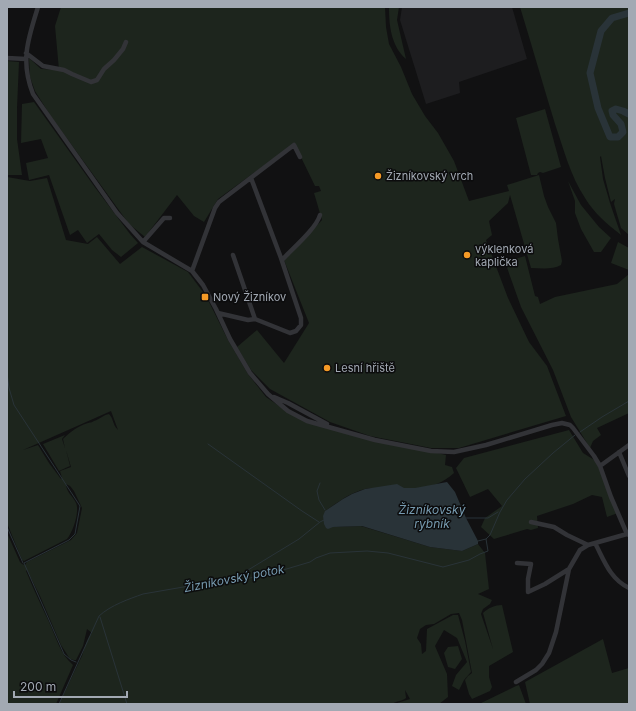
<svg xmlns="http://www.w3.org/2000/svg" width="636" height="711" font-family="Inter,sans-serif">
<style>
.built{fill:#1d1d1f}
.green{fill:#1d251d;fill-rule:evenodd}
.water{fill:#293338}
.lines{fill:none;stroke-linecap:round;stroke-linejoin:round}
.stream{stroke:#293338;stroke-width:1}
.river{stroke:#293338;stroke-width:7}
.minor{stroke:#323337;stroke-width:4.5}
.poi-dot{fill:#f59a26;stroke:#0c0c0d;stroke-width:1.5}
.labels{text-anchor:middle;dominant-baseline:central;stroke-width:3;stroke-linejoin:round;paint-order:stroke}
.poi-label{font-size:11px;fill:#a2a9b3;stroke:#0c0c0d;text-anchor:start}
.water-label{font-size:12px;font-style:italic;fill:#779bb0;stroke:#0c0c0d}
</style>
<rect width="100%" height="100%" fill="#111112"/>
<!-- built -->
<path class="built" d="M402,7H512L527,59L459,82L460,93L426,104L400,20Z"/>
<!-- green -->
<path class="green" d="M61,7H385L386,27L389,44L401,67L412,94L425,116L438,133L454,161L469,201L509,191L507,185L539,175L544,196L548,207L556,223L558,239L562,261L561,265C552,270 541,268 531,268L510,195L508,203L489,221L492,235L486,240L508,298L529,342L547,366L566,416L459,448H431L370,436L330,422L270,389L251,370L237,347L257,330L284,363L309,323L284,260L322,220L314,193L321,191L319,186H315L296,147L292,145L218,199L204,222L194,216L177,195L145,237L129,224L50,115L35,91L30,77L29,58L41,69L59,70L55,26Z
M389,7H399L397,20L406,59C391,46 389,25 389,7Z
M520,7H629V235L621,228L614,204L615,199L611,202L605,178L601,156L600,157L603,179L610,203L621,235C607,224 594,213 585,198C570,175 564,150 555,124C543,85 532,46 520,7Z
M7,61L19,62L17,108V139L22,175H7Z
M34,102L94,186L130,234L138,243L121,257L112,250L99,234L87,243L78,230L70,235L49,175L29,180L26,163L48,158L41,139L21,143L22,104Z
M545,109L561,167L543,173L540,172L538,173L537,175H531L516,118Z
M7,177L30,181L47,178L66,240L88,244L97,237L120,264L142,247L188,272L206,296L228,340L248,374L266,397L288,412L307,422L446,455L445,465L452,467L454,473C434,492 407,488 381,489C376,489 370,488 365,489C351,492 337,503 325,511L333,527L361,526L430,547L462,551L478,544L485,553L489,589L478,594L492,600L490,604L483,609L481,614L493,649L483,613C488,608 495,605 502,605L513,652L489,666V677L492,687L490,691L472,699L469,694L465,680L468,676L472,673L462,620L459,613L451,614L434,624L426,625L420,629L417,638L421,644L422,654L426,651L427,629L453,615H458L465,641L471,672L464,680L459,690L452,686L456,675L467,662L457,638L444,630L435,646L447,674L448,697L439,704H394L410,699L405,690L406,698C403,701 396,701 392,704H59C67,688 74,672 82,656C85,648 86,639 92,633L87,629L83,646L76,660H74L70,659L61,645L40,596L27,570L26,571C33,588 41,605 49,622C56,637 60,654 73,665L56,704H7V533L20,562L22,564L25,565L27,562L71,540L77,533L82,508L74,491L70,486L66,484C66,492 73,496 76,503C80,511 73,532 67,539L24,561L22,560L7,523ZM111,411L118,430C112,424 114,419 109,414C103,415 100,419 94,421C91,423 91,422 88,423C78,426 70,432 63,439L65,448L62,439L65,435L43,444L59,471L70,466L66,450L71,467L60,471L62,478L61,479L49,463L38,445L23,450Z
M568,181L581,205L599,227L611,238L601,252H594L581,229L575,213V201Z
M618,242L629,248V270L611,263Z
M525,256L535,296L538,297L540,304L555,297L617,284L629,274V413L597,428L601,435L593,441L590,448L571,417L553,370L521,307L505,262Z
M569,430L583,453L596,461L618,513L607,517L602,497L592,495L573,504L537,516L538,528L531,530L527,529L494,539L481,527L485,518L502,506L488,489L470,497L456,468L464,458Z
M603,639L612,673L629,668V704H530L525,682Z
M458,646L462,659L455,669L448,667L444,653L448,647Z
M519,685L526,704H479L516,686Z"/>
<!-- water -->
<path class="water" d="M447,482L455,492L466,518L478,541V544L462,551L430,547L362,526L333,527L328,529L326,528L324,524L323,516L325,511L343,499L352,494L365,489L397,484L404,488H415Z"/>
<g class="lines">
<!-- stream -->
<path class="stream" d="M7,373L9,388L14,405L80,506L75,534L69,540L24,563L64,654L71,660L76,662
M580,432L602,417L629,401
M208,444L302,511L319,522
M320,483L317,491L319,500L325,510
M465,518H488L498,512
M7,527L23,563
M478,541L486,539
M235,578L299,539L320,522L324,520
M100,617L127,704
M59,704L99,616C111,605 129,599 143,594L235,578L245,579L273,573L310,562L316,558L330,553L367,551L388,553L443,567L469,560L480,554L488,551L486,539L490,535L500,512L507,500L525,479L553,453L575,435"/>
<!-- river -->
<path class="river" d="M629,13L612,18L601,31L590,73L598,108L610,137H618L623,132L621,124L613,115L612,111L616,109L623,111L629,114"/>
<!-- minor -->
<path class="minor" d="M38,7C28,39 20,61 33,94L117,213L143,242L192,271L203,285L216,309L230,339L250,373L268,394L288,411L307,421L375,440L431,451L454,452L486,445L552,425L562,423L570,425L573,428L594,456L600,466L611,497L627,534L629,533
M26,53L43,66L64,70L72,74L91,82L97,80L104,69L114,60L123,49L126,42
M7,58L26,59
M143,242L164,218H170
M233,255L255,319
M282,260C292,249 316,229 320,215
M192,271L215,208L219,202L294,145L300,157
M218,313L248,320L255,319L290,333L296,331L301,325V318L281,258L251,178
M274,397L288,403L327,424
M619,452L629,476
M600,466L629,445
M531,522L554,527L567,535L588,545
M595,543C604,560 610,579 629,588
M517,563L531,564L528,579V592L545,584L569,569
M516,682L536,670L542,664L549,653L556,632L569,569L580,550L588,545L627,534L629,535"/>
</g>
<!-- markers -->
<g class="poi-dot">
<circle cx="378" cy="176" r="4"/>
<circle cx="467" cy="255" r="4"/>
<rect x="201" y="293" width="8" height="8" rx="2"/>
<circle cx="327" cy="368" r="4"/>
</g>
<g class="labels">
<!-- poi labels -->
<g class="poi-label">
<text x="386" y="176">Žizníkovský vrch</text>
<text x="475" y="249">výklenková<tspan x="475" dy="13">kaplička</tspan></text>
<text x="213" y="297">Nový Žizníkov</text>
<text x="335" y="368">Lesní hřiště</text>
</g>
<!-- water labels -->
<g class="water-label">
<text x="432" y="509">Žizníkovský<tspan x="432" dy="14">rybník</tspan></text>
<text transform="translate(234 578) rotate(-11)">Žizníkovský potok</text>
</g>
</g>
<!-- border -->
<rect width="636" height="711" fill="none" stroke="#a2a9b3" stroke-width="16"/>
<!-- scale -->
<path d="M14 691v6h113v-6" fill="none" stroke="#a2a9b3" stroke-width="2"/>
<text x="20" y="691" font-size="12" fill="#a2a9b3" stroke="#0c0c0d" stroke-width="3" paint-order="stroke">200 m</text>
</svg>
